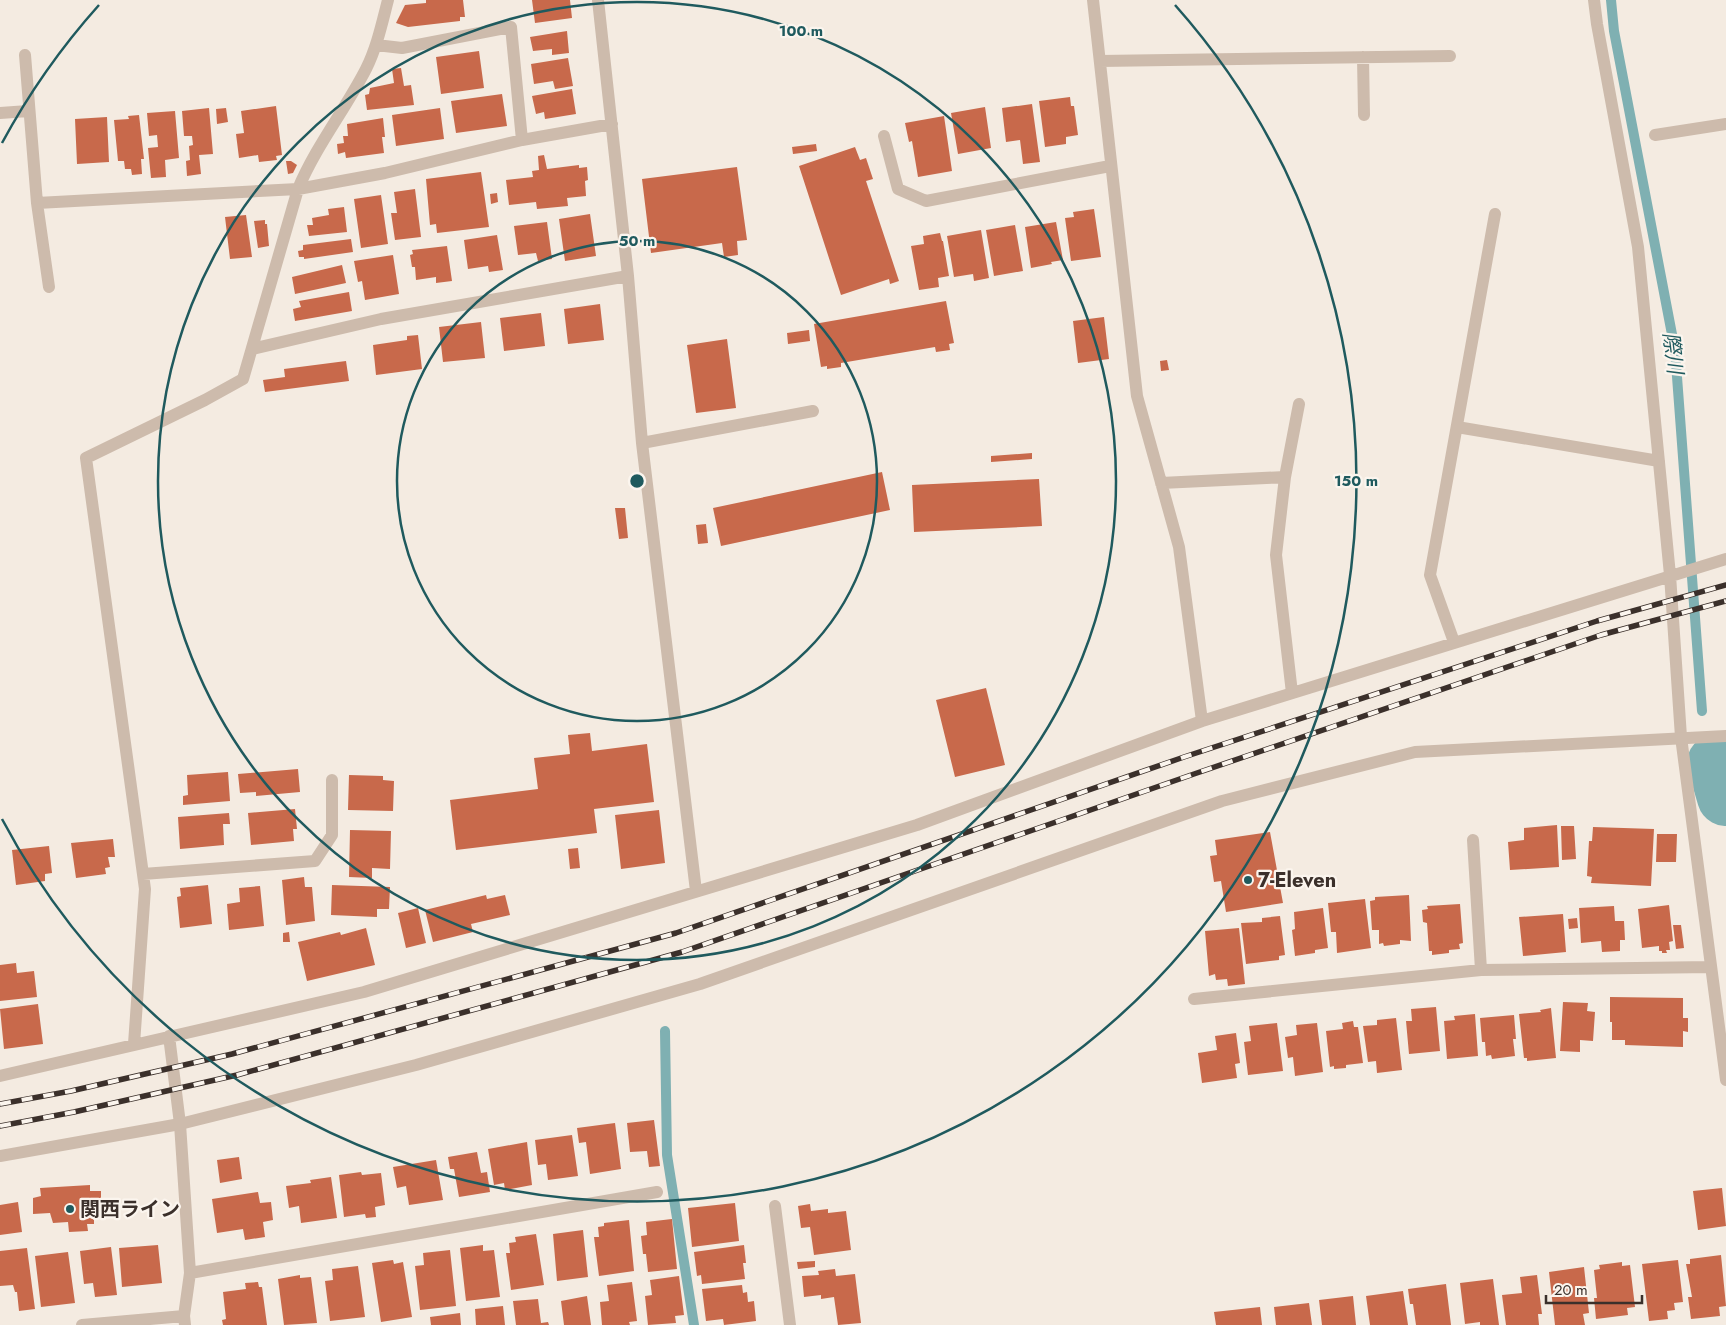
<svg xmlns="http://www.w3.org/2000/svg" width="1726" height="1325" font-family="Jost,'Noto Sans JP',sans-serif">
<style>
.lines{fill:none;stroke-linecap:round;stroke-linejoin:round}
.stream{stroke:#7fb0b2;stroke-width:10}
.river{stroke:#7fb0b2;stroke-width:58}
.building{fill:#c8694b}
.minor{stroke:#cdbbac;stroke-width:12}
.tertiary{stroke:#cdbbac;stroke-width:12}
.rail-casing{stroke:#3b302b;stroke-width:5.5}
.rail{stroke:#fbf5ee;stroke-width:4;stroke-dasharray:11;stroke-linecap:butt}
.ring{fill:none;stroke:#1f5a5e;stroke-width:2.5}
.poi-dot{fill:#1f5a5e;stroke:#fbf5ee;stroke-width:2}
.labels{text-anchor:middle;dominant-baseline:central;stroke-width:4.5;stroke-linejoin:round;paint-order:stroke}
.poi-label{font-size:20px;font-weight:bold;fill:#3b302b;stroke:#fbf5ee;text-anchor:start}
.water-label{font-size:21px;font-style:italic;fill:#1f5a5e;stroke:#fbf5ee}
.centre{fill:#1f5a5e;stroke:#fbf5ee;stroke-width:2.5}
.ring-label{font-size:15px;text-anchor:middle;font-weight:bold;fill:#1f5a5e;stroke:#fbf5ee;stroke-width:4.5;stroke-linejoin:round;paint-order:stroke}
</style>
<rect width="100%" height="100%" fill="#f4ebe1"/>
<g class="lines">
<!-- stream -->
<path class="stream" d="M1611,0L1614,31L1675,350L1702,711
M665,1031L667,1155L694,1325"/>
<!-- river -->
<path class="river" d="M1716,763L1726,797"/>
</g>
<!-- building -->
<path class="building" d="M426,0H463L465,17H460V21L408,27L396,23L405,5L426,3Z
M532,0H570L572,18L535,23Z
M567,31L569,53L552,55V49L533,51L530,37Z
M479,51L484,88L441,94L436,57Z
M568,58L573,86L555,89L553,81L534,84L531,64Z
M401,68L404,86L411,85L414,105L367,110L365,95L369,94L370,88L394,83L392,69Z
M572,89L576,114L545,119L544,112L536,114L532,96Z
M502,94L507,126L456,133L451,101Z
M1070,97L1071,106H1074L1078,135L1066,137V144L1045,147L1039,101Z
M1032,104L1040,162L1023,164L1020,140L1006,142L1002,108Z
M276,106L282,155L276,156L277,160L259,162L258,155L239,158L236,134L244,133L241,111Z
M985,107L991,148L958,154L951,113Z
M209,108L213,154L199,155L201,174L187,176L186,161L190,160L189,146L193,145L192,136H184L182,111Z
M226,108L228,122L217,124L216,109Z
M440,108L444,139L396,146L392,115Z
M175,111L179,158L165,160L166,177L151,178L148,148L158,147L157,135L149,136L147,113Z
M139,115L144,159H141L142,174L132,175L131,169H125L124,161H118L114,120L129,119L128,116Z
M944,116L952,171L918,177L912,141L909,142L905,123Z
M107,117L109,162L77,164L75,119Z
M383,118L385,137H382L384,153L346,158L345,152L338,154L337,144L344,143L343,136H348L347,124Z
M816,144L817,151L793,154L792,147Z
M855,147L860,160L866,158L873,179L866,181L899,281L890,284L889,279L841,295L799,166Z
M544,155L547,169L579,165V168L587,167L588,180L585,181L586,196L567,198L568,206L537,209L536,202L509,205L506,180L533,177L532,171L539,170L538,156Z
M286,161H291L297,165L293,173L288,174Z
M737,167L747,240L737,241L738,255L724,257L722,243L651,253L642,179Z
M481,172L489,227L437,233L436,224L430,225L426,179Z
M415,189L421,237L395,240L391,213H397L394,192Z
M497,193L498,202L491,204L490,194Z
M381,195L388,244L361,248L354,199Z
M344,207L347,232L309,236L307,225H313L312,218L329,215L328,209Z
M1094,209L1101,257L1071,261L1065,218L1074,217L1073,212Z
M590,214L596,256L565,261L559,219Z
M246,215L252,257L230,259L225,217Z
M265,220V224H267L269,246L258,248L254,221Z
M547,222L552,259L538,261L536,253L518,255L514,226Z
M1056,222L1063,260L1051,262L1052,264L1031,268L1025,227Z
M1015,225L1023,271L994,276L986,230Z
M981,230L989,278L974,281L973,274L954,277L947,236Z
M940,233L942,241H943L949,276L938,278L939,287L919,290L911,246L924,244L923,236Z
M497,235L503,270L489,272L488,266L468,269L464,240Z
M351,239L353,252L304,259V257H299L298,251L303,250V245Z
M447,246L452,281L436,283V277L416,280L415,267H412L410,255L413,254L412,250Z
M393,255L399,294L365,300L362,281L358,282L354,261Z
M342,265L346,283L295,294L292,277Z
M349,292L352,311L295,321L293,309L301,307L299,301Z
M946,301L954,343L949,344L950,350L936,352L935,347L841,363V367L827,369V366L821,367L814,324Z
M600,304L604,340L568,344L564,309Z
M541,313L545,346L504,351L500,318Z
M1104,317L1109,359L1078,363L1073,321Z
M481,322L485,358L443,362L439,327Z
M809,330L810,341L788,344L787,333Z
M418,335L422,369L376,375L373,345L407,340V336Z
M727,339L736,408L696,413L687,345Z
M1167,360L1169,370L1161,371L1160,361Z
M346,361L349,381L265,392L263,380L285,377L284,369Z
M1032,453V459L991,462V456Z
M882,472L890,510L721,546L713,508Z
M1039,479L1042,526L914,532L912,485Z
M615,508H625L628,538L619,539Z
M706,524L708,543L698,544L696,525Z
M986,688L1005,765L955,777L936,700Z
M590,733L592,751L647,744L654,802L594,809L597,833L456,850L450,800L538,789L534,758L570,754L568,735Z
M298,769L300,792L256,796V792L240,793L238,774Z
M228,772L230,801L183,805V796L188,795L187,775Z
M349,775L383,776V780L394,781L393,811L348,810Z
M295,809L297,829H293L294,841L251,845L248,813Z
M659,810L665,863L621,869L615,815Z
M229,813L230,824H223L224,845L180,849L178,817Z
M1557,825L1559,867L1510,870L1508,842L1524,840V828Z
M1561,826H1574L1576,859L1562,860Z
M1593,827L1654,829L1651,886L1591,883L1592,877L1587,876L1589,841H1592Z
M350,830L391,831L390,869L372,868V878L349,877Z
M1270,832L1283,903L1226,912L1221,881L1214,882L1210,856L1217,855L1215,840Z
M1657,834H1677L1676,862H1656Z
M113,839L115,857H108L110,867L105,868L106,874L76,878L71,843Z
M49,846L52,873L45,874V881L16,885L12,850Z
M578,848L580,868L570,869L568,849Z
M304,877L305,887H312L315,921L286,925L282,880Z
M208,885L212,924L180,928L177,897L181,896L180,888Z
M332,885L390,887L389,909H377V917L331,915Z
M260,886L264,926L229,930L227,904L240,902L239,888Z
M486,895L487,899L505,895L510,915L471,924L473,932L433,942L425,910Z
M1409,895L1411,941L1400,940V944L1384,946L1383,943L1379,944V930H1372L1370,901L1375,900V897Z
M1365,899L1371,948L1337,953L1336,932H1331L1328,903Z
M1460,904L1463,943L1459,944L1460,949L1449,950V953L1432,955V951H1429L1427,923L1423,922L1422,910L1428,909L1427,906Z
M1669,905L1673,941L1669,942L1670,950H1666L1667,953H1662V951H1659V946L1642,948L1638,909Z
M1614,906L1615,921H1624L1625,940H1620V951L1602,952L1601,941L1581,943L1579,908Z
M418,908L426,943L406,948L398,913Z
M1323,908L1328,948L1315,950V953L1295,956L1292,930L1295,929L1294,912Z
M1563,914L1566,952L1523,956L1519,917Z
M1280,916L1285,955L1279,956V960L1246,964L1241,923L1262,922V918Z
M1577,918L1578,928L1569,929L1568,919Z
M1673,925H1681L1684,948L1676,949Z
M366,928L375,965L307,981L298,942L340,932L341,935Z
M1239,928L1245,984L1228,986L1227,979L1216,980L1215,974L1209,976L1205,931Z
M289,932L290,942H283V933Z
M16,963L17,973L34,971L37,997L0,1001V965Z
M1610,997L1683,998V1018H1688V1032L1683,1031V1047L1625,1045V1040H1612V1022H1610Z
M1563,1002L1588,1003L1587,1011L1595,1012L1593,1041L1580,1040V1052L1560,1051Z
M38,1004L43,1044L4,1049L0,1009Z
M1436,1007L1440,1051L1409,1054L1406,1021H1412L1411,1009Z
M1551,1008L1556,1058L1527,1061V1058H1524L1519,1014L1541,1012L1540,1010Z
M1475,1014L1478,1056L1447,1059L1444,1021L1455,1020L1454,1016Z
M1514,1015L1516,1039H1513L1515,1056L1492,1059L1491,1055L1486,1056L1485,1042H1482L1480,1018Z
M1396,1018L1402,1070L1377,1073L1376,1061L1368,1062L1363,1026L1377,1025V1020Z
M1353,1021L1354,1027H1358L1363,1063L1346,1065V1068L1334,1069V1066L1330,1067L1326,1031L1343,1029L1342,1023Z
M1277,1023L1283,1071L1248,1075L1244,1042L1251,1041L1249,1026Z
M1317,1023L1323,1072L1295,1076L1293,1057L1288,1058L1285,1037L1297,1035L1296,1025Z
M1236,1033L1240,1063L1235,1064L1237,1078L1202,1083L1198,1053L1217,1050L1215,1036Z
M654,1120L660,1166L649,1167L647,1151L630,1152L627,1123Z
M615,1123L621,1169L590,1174L586,1142L579,1143L577,1128Z
M572,1135L578,1176L548,1180L546,1164L538,1165L535,1140Z
M527,1142L532,1185L505,1190L504,1183L494,1185L488,1149Z
M477,1152L481,1173L487,1172L490,1192L459,1197L454,1169H450L448,1157Z
M239,1157L242,1179L220,1183L217,1160Z
M436,1160L443,1200L409,1205L406,1186L397,1188L393,1167Z
M361,1172L362,1175L381,1173L385,1205L375,1207L376,1217L366,1218L365,1214L344,1217L339,1175Z
M331,1177L337,1218L301,1223L299,1206L289,1208L286,1186L311,1183L310,1180Z
M90,1185V1191H101V1204H107V1217H94V1224H87L88,1231L69,1232L68,1222L53,1223L50,1213L33,1214V1198L41,1196L40,1188Z
M1722,1188L1726,1226L1698,1230L1693,1191Z
M258,1192L260,1203L271,1202L273,1220L263,1222L265,1237L245,1240L243,1229L217,1233L212,1199Z
M18,1202L22,1232L0,1235V1205Z
M735,1203L739,1241L692,1247L688,1208Z
M810,1204L811,1211L828,1209V1213L846,1211L851,1250L814,1255L810,1227L801,1228L798,1206Z
M672,1219L677,1269L648,1272L646,1254H643L641,1236L647,1235L646,1222Z
M629,1220L634,1271L599,1276L594,1237H599L598,1227L604,1226V1223Z
M583,1230L588,1277L557,1281L553,1234Z
M536,1234L544,1285L511,1290L506,1253H510L509,1243L516,1242L515,1237Z
M158,1245L162,1283L122,1287L119,1248Z
M483,1245V1251L494,1250L500,1297L466,1301L460,1248Z
M744,1245L746,1263H743L745,1279L702,1284L701,1275L697,1276L694,1252Z
M111,1247L117,1295L95,1297L93,1283L84,1284L80,1251Z
M27,1248L35,1309L19,1311L17,1292H15L13,1285L0,1286V1251Z
M450,1250L456,1306L420,1310L415,1266L424,1265L423,1253Z
M68,1252L75,1303L41,1307L35,1256Z
M1721,1255L1726,1306L1719,1307L1720,1316L1691,1319L1688,1297H1692L1686,1264H1690V1259Z
M393,1260L394,1264L403,1262L412,1317L381,1322L372,1263Z
M1678,1260L1683,1302L1674,1303L1675,1310L1667,1311L1668,1319L1649,1321L1642,1264Z
M815,1261V1267L798,1269L797,1262Z
M1622,1262V1266L1630,1265L1635,1307L1627,1308L1628,1315L1596,1319L1594,1298H1597L1594,1270L1600,1269L1599,1265Z
M358,1266L365,1317L330,1321L325,1281L333,1280L332,1269Z
M1584,1267L1589,1313L1583,1314L1585,1325H1555L1549,1272Z
M835,1269L836,1276L855,1274L861,1323L838,1325L834,1297L821,1299V1295L804,1297L802,1276L819,1275L818,1271Z
M300,1275V1278L311,1277L317,1323L284,1325L278,1279Z
M1537,1275L1542,1314H1538L1539,1325H1506L1502,1295L1522,1293L1520,1277Z
M679,1276L684,1315L675,1316L676,1323L648,1325L645,1296L652,1295L650,1280Z
M1493,1279L1499,1325H1480V1322L1465,1324L1460,1283Z
M258,1282L259,1287H262L267,1325H223L222,1320L226,1319L223,1292L246,1289L245,1283Z
M632,1282L637,1321L629,1322L630,1325H602L600,1302L609,1301L607,1285Z
M1446,1284L1451,1325H1416L1413,1304H1410L1408,1289Z
M742,1285L743,1293L747,1292L748,1302L754,1301L756,1321L724,1325L723,1319L706,1321L702,1289Z
M1403,1291L1408,1325H1370L1366,1296Z
M587,1296L591,1325H564L561,1301Z
M1353,1296L1356,1325H1322L1319,1300Z
M538,1299L541,1323L548,1322L549,1325H516L513,1301Z
M1309,1303L1312,1325H1276L1274,1307Z
M503,1306L505,1325H476L475,1309Z
M1260,1307L1262,1325H1216L1214,1312Z
M460,1313L461,1325H431L430,1317Z"/>
<g class="lines">
<!-- minor -->
<path class="minor" d="M598,0L628,276L642,443L696,891
M1093,0L1137,396L1179,547L1202,721
M1594,0L1597,24L1638,247L1670,575L1681,737L1726,1080
M376,45L402,48L511,27L522,140
M25,55L37,203L49,287
M1363,57L1364,115
M1100,61L1450,56
M0,113L28,111
M1655,135L1726,124
M884,136L898,189L926,201L1110,166
M37,203L298,189L385,173L522,140L612,124
M252,349L381,319L628,276
M1457,427L1659,461
M642,443L813,411
M1161,483L1285,477
M1454,642L1430,575L1495,214
M1292,693L1276,555L1285,477L1299,404
M1473,840L1481,970
M143,874L315,861L332,835V780
M1194,999L1481,970L1711,967
M169,1036L180,1124L190,1273
M134,1044L145,889L86,458L205,400L243,379L298,189C316,146 345,110 366,69C377,47 382,23 388,0
M0,1076L364,992L917,825L1202,721L1726,559
M775,1206L790,1325
M82,1325L184,1316
M185,1325L184,1316L190,1273L657,1192"/>
<!-- tertiary -->
<path class="tertiary" d="M0,1156L180,1124L416,1065L700,984L1222,801L1415,752L1726,736"/>
<!-- rail casing -->
<g class="rail-casing">
<path id="rail" d="M0,1104L71,1091L232,1054L676,933L1184,757L1597,621L1726,585
M0,1126L74,1112L237,1075L682,952L1194,774L1601,635L1726,601"/>
</g>
<!-- rail -->
<use href="#rail" class="rail"/>
</g>
<!-- distance rings -->
<g class="ring">
<circle cx="637" cy="481" r="240"/>
<circle cx="637" cy="481" r="479"/>
<path d="M2 143A719 719 0 0 1 99 5M1175 5A719 719 0 1 1 2 819"/>
</g>
<!-- markers -->
<g class="poi-dot">
<circle cx="1248" cy="880" r="5"/>
<circle cx="70" cy="1209" r="5"/>
</g>
<g class="labels">
<!-- poi labels -->
<g class="poi-label">
<text x="1258" y="880">7-Eleven</text>
<text x="80" y="1209">関西ライン</text>
</g>
<!-- water labels -->
<g class="water-label">
<text transform="translate(1673 353) rotate(83)">際川</text>
</g>
</g>
<circle cx="637" cy="481" r="8" class="centre"/>
<g class="ring-label">
<text x="801" y="36">100 m</text>
<text x="637" y="246">50 m</text>
<text x="1356" y="486">150 m</text>
</g>
<!-- scale -->
<path d="M1546 1295v8h96v-8" fill="none" stroke="#3b302b" stroke-width="2.5"/>
<text x="1554" y="1295" font-size="15" fill="#3b302b" stroke="#fbf5ee" stroke-width="4" paint-order="stroke">20 m</text>
</svg>
